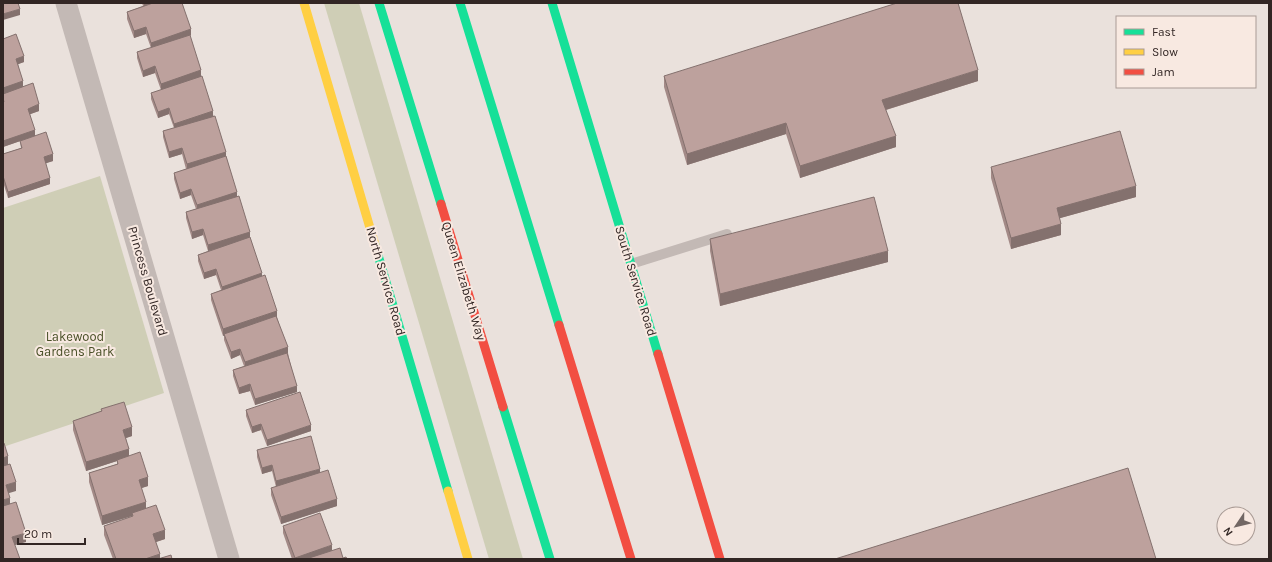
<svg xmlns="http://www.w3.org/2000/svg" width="1272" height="562" viewBox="0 0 1272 562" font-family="Karla,sans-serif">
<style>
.green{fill:#cfceb6}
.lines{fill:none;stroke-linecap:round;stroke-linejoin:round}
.lane{stroke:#c3b9b5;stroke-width:10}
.street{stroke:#c3b9b5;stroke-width:21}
.fast{stroke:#16e098;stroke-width:9}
.slow{stroke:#ffcf43;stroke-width:9}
.jam{stroke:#f24e42;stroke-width:9}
.wall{fill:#a38a87}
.shaded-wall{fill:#84716e}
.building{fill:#bda19d;stroke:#84716e}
.labels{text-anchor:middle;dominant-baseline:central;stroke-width:4;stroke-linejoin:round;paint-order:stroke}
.street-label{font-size:13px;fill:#322624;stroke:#f8e9e1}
.park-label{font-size:13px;fill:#4a5128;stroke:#f8e9e1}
</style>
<rect width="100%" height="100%" fill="#eae1dc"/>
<g class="green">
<polygon points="324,3 359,3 523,559 489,559"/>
<polygon points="100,176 164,393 3,447 3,208"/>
</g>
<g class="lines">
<polyline class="lane" points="631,264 727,234"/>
<polyline class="street" points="66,3 229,559"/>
<g class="fast">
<polyline points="379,3 441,204"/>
<polyline points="460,3 559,325"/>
<polyline points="552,3 658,354"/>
<polyline points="375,245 448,491"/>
<polyline points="503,407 550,559"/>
</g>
<g class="slow">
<polyline points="304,3 375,245"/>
<polyline points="448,491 468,559"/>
</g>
<g class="jam">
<polyline points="441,204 503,407"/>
<polyline points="559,325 631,559"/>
<polyline points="658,354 720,559"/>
</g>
</g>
<g class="wall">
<polygon points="142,3 182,3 191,35 190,36 201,76 226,156 237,196 250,237 262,276 277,317 288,353 297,392 255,405 250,391 239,394 233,376 233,370 244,366 240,355 231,359 224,340 224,335 223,336 211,300 211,294 221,290 216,275 204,279 198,261 198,255 208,251 203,235 192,239 186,218 186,212 196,209 191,195 180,199 174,179 174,173 186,169 182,154 169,158 163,137 163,131 174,128 169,114 158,118 151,99 151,93 161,90 155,73 143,77 137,58 137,52 151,48 146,34 134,38 127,19 127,12 143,6"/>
<polygon points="3,39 24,62 18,64 23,87 39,111 30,114 35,136 53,161 45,163 50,184 8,198 3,182 3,154 21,148 20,141 3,147"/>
<polygon points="664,76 978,81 886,110 896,147 800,178 786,134 687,165 664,87"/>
<polygon points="991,167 1136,197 1060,218 1061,235 1011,249 991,178"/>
<polygon points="710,239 888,262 720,306 710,251"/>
<polygon points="101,409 132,436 126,438 129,456 148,486 141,488 146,508 165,539 156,542 160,559 172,559 113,559 104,535 104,526 132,517 132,516 102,525 89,482 89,473 117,464 117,461 86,471 73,430 73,421 101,411"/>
<polygon points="246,410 311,431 267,446 261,430 252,433 246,416"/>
<polygon points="257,450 320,473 337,506 281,524 271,495 271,488 276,487 272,471 262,474 257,457"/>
<polygon points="283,526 332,550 343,558 347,559 292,559 283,533"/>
</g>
<g class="shaded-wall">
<polygon points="144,3 160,3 144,9"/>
<polygon points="20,9 20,15 3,20 3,14"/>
<polygon points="146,27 146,34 134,38 134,31"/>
<polygon points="191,29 191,35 151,49 151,43"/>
<polygon points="24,56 24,62 16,65 16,59"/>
<polygon points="155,66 155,73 143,77 143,71"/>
<polygon points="201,70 201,77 161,90 161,84"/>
<polygon points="978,70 978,81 882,111 882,100"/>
<polygon points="23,81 23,88 3,95 3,88"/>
<polygon points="39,104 39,111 28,115 28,109"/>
<polygon points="169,108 169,114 158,118 158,112"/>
<polygon points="213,111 213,118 174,130 174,124"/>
<polygon points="786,123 786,134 687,165 687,154"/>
<polygon points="35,130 35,136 3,147 3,141"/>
<polygon points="896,136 896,147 800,178 800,166"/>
<polygon points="182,148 182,154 169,158 169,152"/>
<polygon points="226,152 226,159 187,170 187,164"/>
<polygon points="53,154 53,161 44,164 44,157"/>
<polygon points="50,178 50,184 8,198 8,192"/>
<polygon points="1136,186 1136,197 1057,219 1057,208"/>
<polygon points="191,189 191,195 180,199 180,193"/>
<polygon points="237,192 237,198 197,211 197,205"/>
<polygon points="1061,224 1061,235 1011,249 1011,238"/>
<polygon points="203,229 203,235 192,239 192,232"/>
<polygon points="250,232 250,239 208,251 208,245"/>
<polygon points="888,251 888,262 720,306 720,294"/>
<polygon points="216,269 216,275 204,279 204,273"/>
<polygon points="262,273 262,279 222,293 222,287"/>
<polygon points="277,311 277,317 223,336 223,329"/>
<polygon points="288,347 288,353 245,369 245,362"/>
<polygon points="240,349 240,355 231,359 231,352"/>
<polygon points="250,384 250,391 239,394 239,388"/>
<polygon points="297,386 297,392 255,405 255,399"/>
<polygon points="261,424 261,430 252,433 252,427"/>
<polygon points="311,425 311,431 267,446 267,440"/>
<polygon points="132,427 132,436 123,439 123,430"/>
<polygon points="129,449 129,457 117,460 117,461 86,471 86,462"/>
<polygon points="8,456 8,465 3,467 3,458"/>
<polygon points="272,465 272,471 262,474 262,468"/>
<polygon points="320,469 320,475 276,487 276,481"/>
<polygon points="148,477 148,486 139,489 139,480"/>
<polygon points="16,482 16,491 6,494 6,485"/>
<polygon points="10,498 10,507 3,509 3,500"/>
<polygon points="337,499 337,506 281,524 281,517"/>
<polygon points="146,502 146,511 132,513 132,516 102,525 102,516"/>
<polygon points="165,530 165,539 153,543 153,534"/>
<polygon points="26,533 26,542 12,546 12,537"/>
<polygon points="332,545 332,551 310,559 295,559 295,558"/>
<polygon points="160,554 160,559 145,559"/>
</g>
<g class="building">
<polygon points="3,3 18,3 20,9 3,14"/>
<polygon points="153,3 182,3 191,29 151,43 146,27 134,31 127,12"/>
<polygon points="897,3 958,3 978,70 882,100 896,136 800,166 786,123 687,154 664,76"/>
<polygon points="16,34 24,56 16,59 23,81 3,88 3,39"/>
<polygon points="190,35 201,70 161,84 155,66 143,71 137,52"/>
<polygon points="202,76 213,111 174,124 169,108 158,112 151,93"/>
<polygon points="33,83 39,104 28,109 35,130 3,141 3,102 4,102 3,98 3,94"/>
<polygon points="215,116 226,152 187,164 182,148 169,152 163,131"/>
<polygon points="1120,131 1136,186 1057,208 1061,224 1011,238 991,167"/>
<polygon points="46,132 53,154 44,157 50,178 8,192 3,176 3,154 22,148 20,141"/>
<polygon points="226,156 237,192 197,205 191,189 180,193 174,173"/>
<polygon points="239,196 250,232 208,245 203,229 192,232 186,212"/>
<polygon points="874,197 888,251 720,294 710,239"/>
<polygon points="250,237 262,273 222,287 216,269 204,273 198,255"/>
<polygon points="265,275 277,311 223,329 211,294"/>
<polygon points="276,316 288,347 245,362 240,349 231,352 224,334"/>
<polygon points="287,353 297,386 255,399 250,384 239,388 233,370"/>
<polygon points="300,392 311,425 267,440 261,424 252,427 246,410"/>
<polygon points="124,402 132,427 123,430 129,449 86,462 73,421 102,411 101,409"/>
<polygon points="311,436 320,469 276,481 272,465 262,468 257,450"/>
<polygon points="4,443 8,456 3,458 3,444"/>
<polygon points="140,452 148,477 139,480 146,502 102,516 89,473 118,464 117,460"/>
<polygon points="10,464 16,482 6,485 10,498 3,500 3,466"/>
<polygon points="1128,468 1156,559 835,559"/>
<polygon points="328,470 337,499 281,517 271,488"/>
<polygon points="16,502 26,533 12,537 20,559 3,559 3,506"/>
<polygon points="156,505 165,530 153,534 160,554 145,559 116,559 104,526 133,516 132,513"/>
<polygon points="320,513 332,545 295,558 283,526"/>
<polygon points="340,548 343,558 346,557 347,559 306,559"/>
<polygon points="171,555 172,559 158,559"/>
</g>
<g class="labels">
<g class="street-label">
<text transform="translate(148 281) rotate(74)">Princess Boulevard</text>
<text transform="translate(386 281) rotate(74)">North Service Road</text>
<text transform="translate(464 281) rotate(73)">Queen Elizabeth Way</text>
<text transform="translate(636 281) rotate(73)">South Service Road</text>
</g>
<g class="park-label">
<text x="75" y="336">Lakewood<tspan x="75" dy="15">Gardens Park</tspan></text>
</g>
</g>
<rect width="1272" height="562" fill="none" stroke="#322624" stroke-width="8"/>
<rect x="1116" y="16" width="140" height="72" fill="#f8e9e1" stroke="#a99b95"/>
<rect x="1124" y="29" width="20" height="6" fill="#16e098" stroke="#a99b95"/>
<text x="1152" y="36" font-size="12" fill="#322624">Fast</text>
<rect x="1124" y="49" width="20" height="6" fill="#ffcf43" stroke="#a99b95"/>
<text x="1152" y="56" font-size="12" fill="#322624">Slow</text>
<rect x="1124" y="69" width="20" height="6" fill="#f24e42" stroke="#a99b95"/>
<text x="1152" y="76" font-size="12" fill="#322624">Jam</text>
<g transform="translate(1236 526) rotate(235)"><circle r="19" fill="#f8e9e1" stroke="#a99b95"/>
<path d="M0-3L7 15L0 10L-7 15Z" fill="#726764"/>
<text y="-6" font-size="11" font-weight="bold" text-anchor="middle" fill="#322624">N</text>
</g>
<path d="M18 538v6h67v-6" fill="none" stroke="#322624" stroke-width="2"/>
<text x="24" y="538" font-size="12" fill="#322624" stroke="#f8e9e1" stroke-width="3" paint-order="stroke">20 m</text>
</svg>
